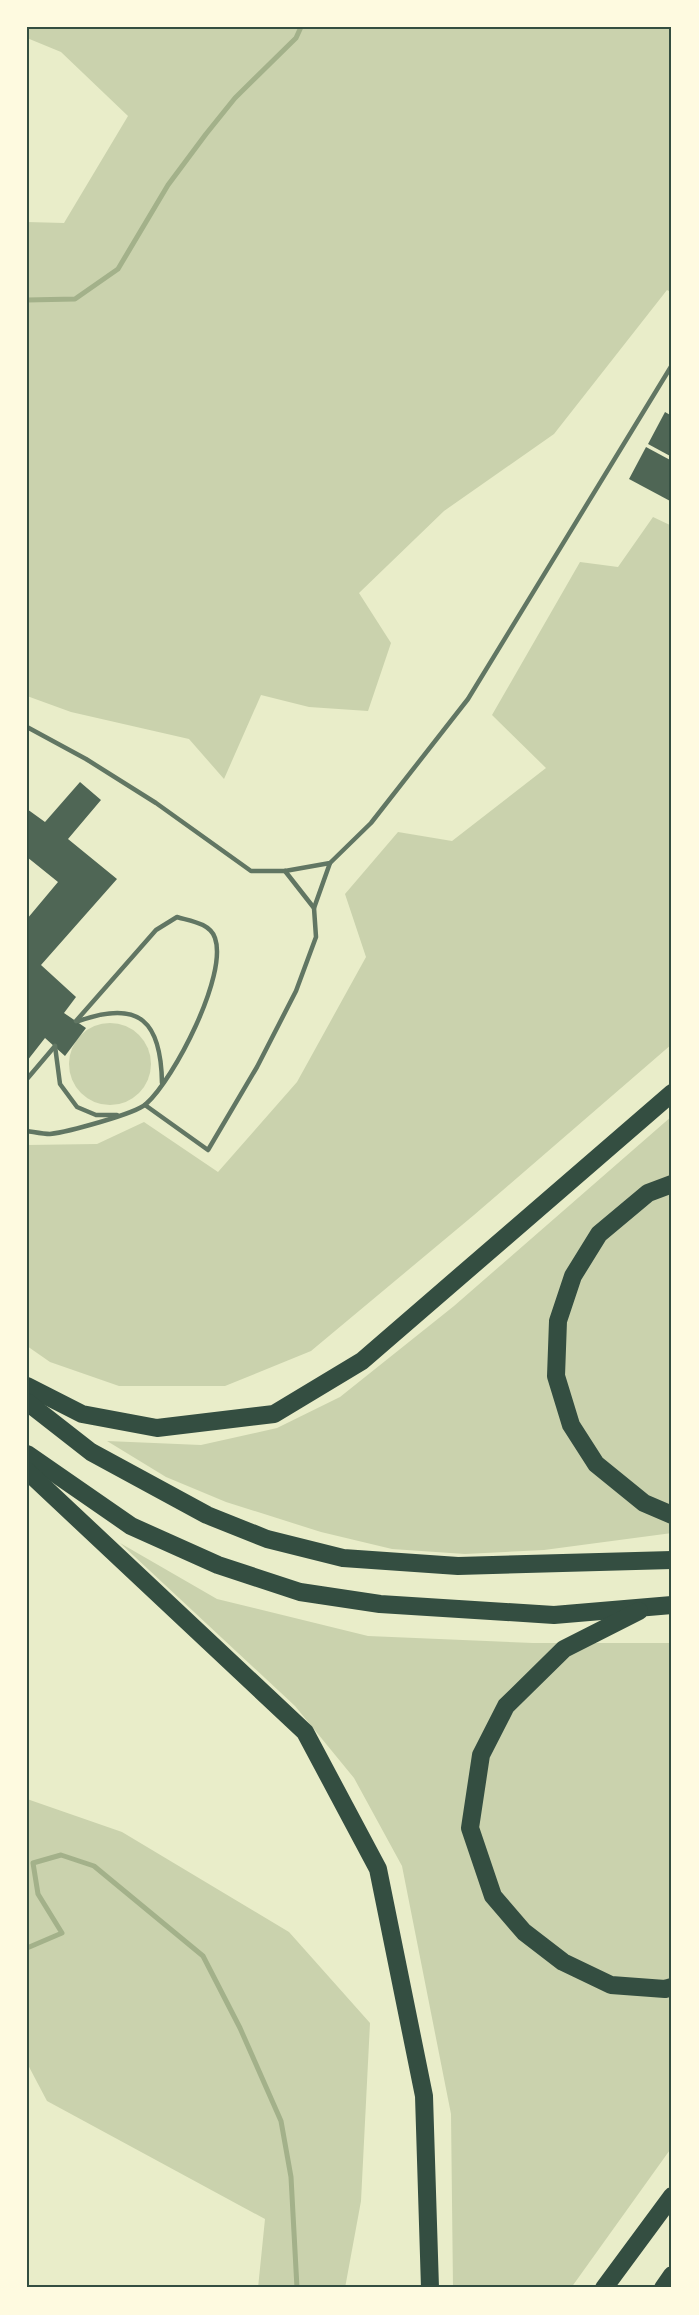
<svg xmlns="http://www.w3.org/2000/svg" width="699" height="2315" viewBox="0 0 699 2315" font-family="Barlow,sans-serif">
<style>
.green{fill:#cad2ad}
.lines{fill:none;stroke-linecap:round;stroke-linejoin:round}
.stream{stroke:#a3b18a;stroke-width:5}
.building{fill:#4f6655}
.service{stroke:#617663;stroke-width:4.5}
.motorway{stroke:#344e41;stroke-width:18}
.neatline{fill:none;stroke:#344e41;stroke-width:2}
</style>
<rect width="100%" height="100%" fill="#e9edc9"/>
<g class="green">
<polygon points="27,27 672,27 672,293 667,290 554,434 444,511 359,593 391,643 368,711 309,707 261,695 224,779 189,739 71,712 27,696 27,222 64,223 128,116 61,52 27,38"/>
<polygon points="653,517 672,526 672,1044 474,1215 311,1351 225,1386 119,1386 50,1362 27,1346 27,1145 97,1144 144,1122 218,1172 297,1082 366,957 345,894 398,832 452,841 546,768 492,715 580,562 618,567"/>
<circle cx="110" cy="1064" r="41"/>
<polygon points="672,1116 672,1533 544,1550 465,1554 392,1549 321,1532 226,1502 166,1477 107,1441 201,1445 277,1428 340,1397 454,1306"/>
<polygon points="120,1543 217,1599 368,1636 533,1643 672,1643 672,2147 571,2288 453,2288 451,2114 402,1866 354,1778 295,1706"/>
<polygon points="27,1799 122,1832 289,1932 370,2023 361,2201 345,2288 258,2288 265,2219 47,2101 27,2063"/>
</g>
<g class="lines">
<g class="stream">
<polyline points="27,300 75,299 118,269 168,185 206,134 235,98 296,38 301,27"/>
<polyline points="27,1948 62,1933 38,1894 33,1863 61,1855 94,1866 203,1956 240,2028 281,2121 291,2177 297,2288"/>
</g>
</g>
<g class="building">
<polygon points="665,412 672,416 672,457 648,444"/>
<polygon points="646,447 672,461 672,502 629,479"/>
<polygon points="80,782 101,800 68,839 117,879 41,965 76,997 64,1013 86,1028 65,1056 45,1038 27,1061 27,919 58,882 27,857 27,809 45,822"/>
</g>
<g class="lines">
<g class="service">
<polyline points="27,727 86,759 156,803 251,871 285,871 330,863 371,823 468,699 672,365"/>
<polyline points="314,908 330,863"/>
<path d="M79,1021C140,999 161,1022 162,1083"/>
<polyline points="55,1046 60,1084 77,1107 96,1115 117,1115"/>
<polyline points="27,1079 55,1046"/>
<polyline points="145,1105 208,1150 257,1067 296,991 316,937 314,908 285,871"/>
<path d="M27,1131C34,1132 43,1134 50,1134C67,1132 135,1114 146,1104C174,1079 228,975 215,938C210,923 190,921 177,917L156,930L76,1021"/>
</g>
<g class="motorway">
<polyline points="672,1184 648,1193 599,1234 573,1276 558,1321 556,1376 571,1425 596,1464 644,1503 672,1515"/>
<polyline points="27,1386 82,1414 157,1428 274,1414 362,1361 672,1093"/>
<polyline points="27,1402 91,1452 207,1515 267,1539 343,1558 458,1566 672,1560"/>
<polyline points="27,1454 131,1526 218,1565 300,1592 380,1604 554,1615 672,1605"/>
<polyline points="27,1471 305,1732 378,1869 424,2096 430,2288"/>
<polyline points="639,1611 564,1649 506,1706 481,1755 470,1828 493,1896 524,1932 563,1962 611,1985 665,1989 672,1987"/>
<polyline points="604,2288 672,2196"/>
<polyline points="663,2288 672,2275"/>
</g>
</g>
<rect width="699" height="2315" fill="none" stroke="#fefae0" stroke-width="57"/>
<rect x="28" y="28" width="642" height="2258" class="neatline"/>
</svg>
